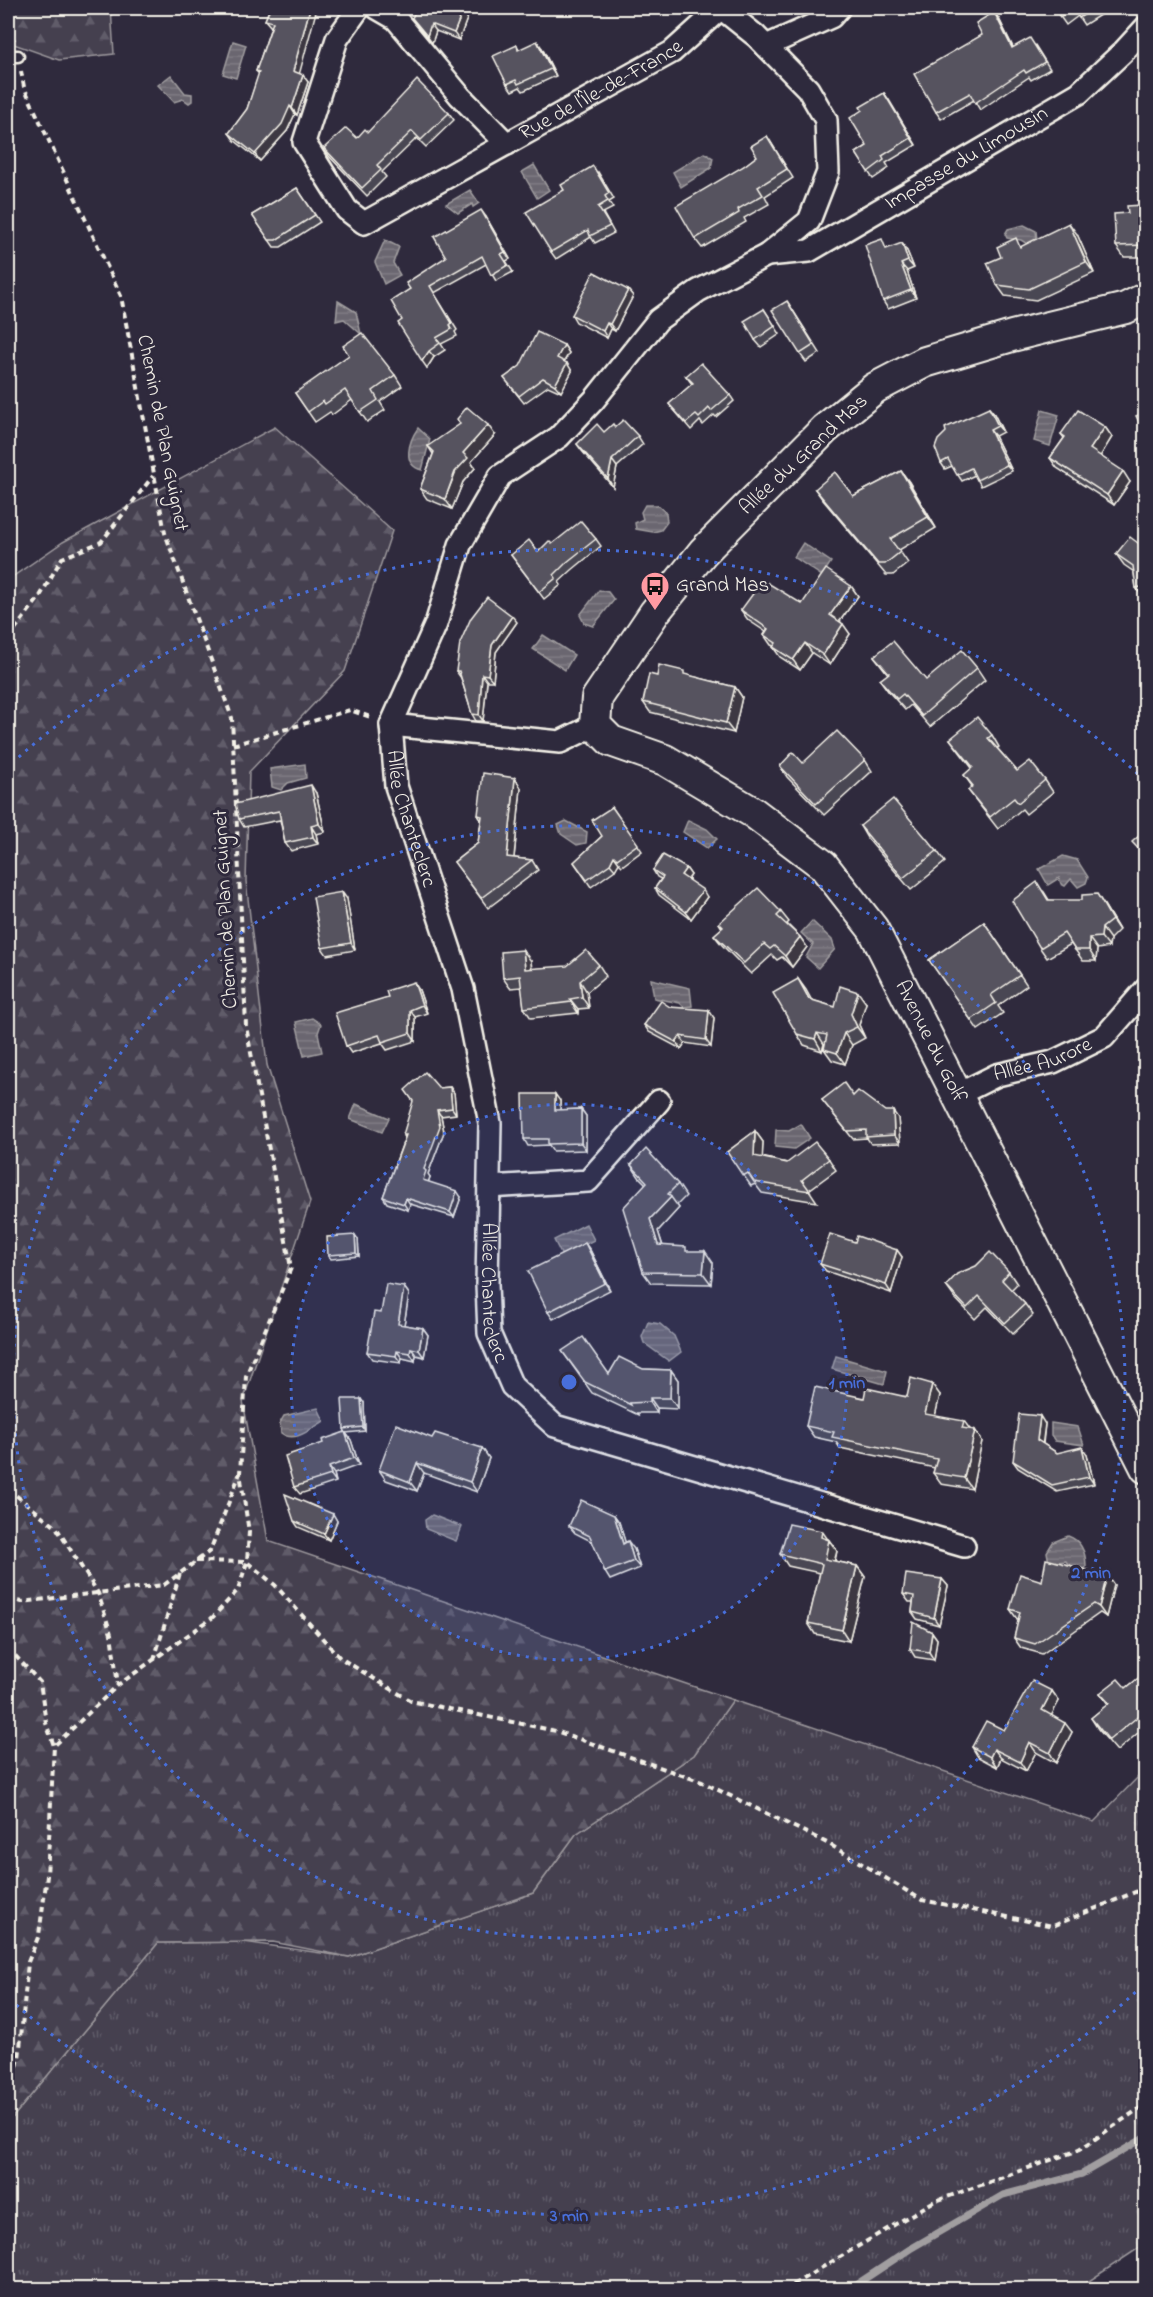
<svg xmlns="http://www.w3.org/2000/svg" width="1153" height="2297" viewBox="0 0 1153 2297" font-family="'Indie Flower',sans-serif">
<style>
.grass{fill:url(#grass-tufts);stroke:#9c989c;stroke-width:1.5}
.forest{fill:url(#forest-firs);stroke:#9c989c;stroke-width:1.5}
.water{fill:url(#water-rules);stroke:#a19ea0;stroke-width:1.5}
.lines{fill:none;stroke-linecap:round;stroke-linejoin:round}
.stream{stroke:#a19ea0;stroke-width:7}
.lane-casing{stroke:#f4f1e8;stroke-width:15}
.street-casing{stroke:#f4f1e8;stroke-width:26}
.secondary-casing{stroke:#f4f1e8;stroke-width:34}
.path{stroke:#f4f1e8;stroke-width:4;stroke-dasharray:6 4.5;stroke-linecap:butt}
.lane{stroke:#2f2a3d;stroke-width:10}
.street{stroke:#2f2a3d;stroke-width:21}
.secondary{stroke:#2f2a3d;stroke-width:30}
.wall{fill:#4a4752;stroke:#f4f1e8;stroke-width:1.5}
.shaded-wall{fill:#3c3942;stroke:#f4f1e8;stroke-width:1.5}
.building{fill:#56525f;stroke:#f4f1e8;stroke-width:1.5}
.ring{fill:none;stroke:#486fdb;stroke-width:3;stroke-dasharray:3 6}
.labels{text-anchor:middle;dominant-baseline:central;stroke-width:6;stroke-linejoin:round;paint-order:stroke}
.street-label{font-size:21px;fill:#f4f1e8;stroke:#2f2a3d}
.poi-label{font-size:21px;fill:#f4f1e8;stroke:#2f2a3d;text-anchor:start}
.centre{fill:#486fdb;stroke:#2f2a3d;stroke-width:3}
.ring-label{font-size:18px;text-anchor:middle;font-weight:bold;fill:#486fdb;stroke:#2f2a3d;stroke-width:6;stroke-linejoin:round;paint-order:stroke}
</style>
<defs>
<pattern id="grass-tufts" width="24" height="20" patternUnits="userSpaceOnUse" patternTransform="scale(1.5)"><rect width="24" height="20" fill="#454050"/><path d="M3 7l-1-3M5 7V3M7 7l1-3M15 17l-1-3M17 17v-4M19 17l1-3" fill="none" stroke="#605c69"/></pattern>
<pattern id="forest-firs" width="22" height="20" patternUnits="userSpaceOnUse" patternTransform="scale(1.5)"><rect width="22" height="20" fill="#454050"/><path d="M5 1l3.5 6h-7zM16 11l3.5 6h-7z" fill="#605c69"/></pattern>
<pattern id="water-rules" width="6" height="5" patternUnits="userSpaceOnUse" patternTransform="scale(1.5)"><rect width="6" height="5" fill="#6a6670"/><path d="M0 2.5h6" fill="none" stroke="#807c84"/></pattern>
</defs>
<rect width="100%" height="100%" fill="#2f2a3d"/>
<filter id="ink" filterUnits="userSpaceOnUse"><feTurbulence type="fractalNoise" baseFrequency=".0167" numOctaves="2"/><feDisplacementMap in="SourceGraphic" scale="12" xChannelSelector="R" yChannelSelector="G"/><feConvolveMatrix kernelMatrix="1 2 1 2 8 2 1 2 1" color-interpolation-filters="sRGB"/></filter>
<g filter="url(#ink)">
<polygon class="grass" points="733,1700 1094,1822 1145,1770 1145,2244 1077,2289 8,2290 8,2123 158,1943 244,1942 349,1957 533,1893 576,1834 694,1755"/>
<g class="forest">
<polygon points="8,8 111,8 114,54 59,60 8,42"/>
<polygon points="275,427 392,531 345,671 249,772 246,881 267,1065 310,1202 243,1401 268,1541 733,1700 694,1755 576,1834 533,1893 349,1957 273,1942 158,1943 8,2123 8,580 63,542"/>
</g>
<g class="water">
<polygon points="233,41 246,45 236,78 223,74"/>
<polygon points="171,75 185,93 192,94 192,101 189,103 183,99 174,102 158,85"/>
<polygon points="704,153 713,158 711,168 681,187 673,172"/>
<polygon points="534,165 549,190 537,198 522,172"/>
<polygon points="470,190 479,203 473,207 472,204 458,213 446,204"/>
<polygon points="1024,225 1036,231 1037,240 1029,245 1021,240 1007,238 1005,234 1008,229"/>
<polygon points="385,240 399,247 393,263 400,275 384,284 375,262"/>
<polygon points="338,301 356,312 361,334 344,319 336,321"/>
<polygon points="1042,410 1059,415 1050,446 1034,441"/>
<path d="M418,428L430,439L422,470C401,465 409,441 418,428Z"/>
<polygon points="645,505 657,505 666,513 667,522 661,530 653,532 636,529 635,523 643,519 641,512"/>
<polygon points="803,543 831,562 822,576 794,557"/>
<polygon points="599,590 608,592 614,600 593,626 584,623 580,615"/>
<polygon points="543,635 574,655 565,670 533,649"/>
<polygon points="305,764 306,778 288,783 281,790 272,787 270,769"/>
<polygon points="688,820 707,829 717,839 707,848 683,832"/>
<polygon points="566,821 587,832 586,843 577,845 561,834 558,825"/>
<polygon points="1063,856 1077,860 1088,877 1086,883 1078,887 1071,879 1065,886 1061,884 1059,878 1048,885 1039,869"/>
<polygon points="812,921 832,940 835,949 818,968 806,957 813,944 801,933"/>
<polygon points="651,979 690,988 692,1006 684,1007 680,1003 654,998"/>
<polygon points="312,1018 321,1024 318,1033 322,1052 304,1056 296,1022"/>
<polygon points="356,1104 389,1118 382,1132 350,1119"/>
<polygon points="801,1124 810,1138 794,1149 775,1147 776,1130 789,1131"/>
<polygon points="586,1224 594,1240 562,1256 554,1240"/>
<polygon points="648,1322 660,1324 674,1336 681,1352 669,1361 644,1343 642,1337"/>
<polygon points="836,1356 887,1371 884,1384 832,1369"/>
<path d="M318,1408L324,1421C310,1429 295,1444 281,1433L280,1423L284,1416Z"/>
<polygon points="1051,1423 1078,1427 1084,1445 1055,1441 1051,1435"/>
<polygon points="432,1515 462,1527 456,1541 426,1529 425,1520"/>
<path d="M1068,1536C1082,1541 1086,1553 1086,1567L1082,1570L1071,1568L1066,1561L1049,1563L1047,1552L1053,1542Z"/>
</g>
<g class="lines">
<polyline class="stream" points="848,2290 910,2249 1003,2195 1082,2174 1146,2137"/>
<g class="lane-casing">
<polyline id="lane" points="8,56 18,56"/>
</g>
<g class="street-casing">
<g id="street">
<path id="s1" d="M359,8L337,39L304,142L347,210L364,223L672,52L721,8"/>
<polyline points="377,8 396,19 460,96 507,144"/>
<path id="s2" d="M721,8L756,36L808,89L826,120L828,172L809,221L767,255L698,291L658,320L594,400L559,437L500,476L460,545L436,624L391,725L396,786L463,989L490,1123L487,1284L489,1333L512,1386L555,1426L964,1546"/>
<polyline points="766,46 831,17 839,8"/>
<path id="s3" d="M767,255L809,251L1079,93L1123,52L1146,27"/>
<polyline points="391,725 560,742 595,725"/>
<path id="s4" d="M957,1095L997,1075L1053,1062L1104,1037L1146,989"/>
<polyline points="489,1187 588,1181 659,1101"/>
</g>
</g>
<g class="secondary-casing">
<g id="secondary">
<path id="s5" d="M1146,298L1126,308L1012,336L925,362L875,388L825,429L703,552L655,612L597,698L595,725L611,741L665,760L754,813L823,865L873,929L1146,1468"/>
</g>
</g>
<g class="path">
<polyline points="8,8 14,40"/>
<polyline points="21,71 24,87 121,296 165,533 232,718 246,1026 291,1268 246,1376 240,1473 249,1532 247,1562 238,1590 212,1618 118,1685 54,1746"/>
<polyline points="8,638 39,598 62,558 101,542 153,476"/>
<polyline points="233,745 350,710 373,718"/>
<polyline points="8,1489 56,1527 98,1593 111,1634 118,1685"/>
<polyline points="196,1561 247,1562 275,1585 340,1658 411,1701 556,1731 702,1782 829,1844 922,1900 1053,1926 1140,1890 1146,1893"/>
<polyline points="8,1598 22,1602 164,1585 210,1551 240,1473"/>
<polyline points="8,1648 40,1682 46,1723 54,1746 47,1876 39,1935 28,1962 19,2059 8,2097"/>
<polyline points="154,1660 180,1573"/>
<polyline points="8,2266 16,2290"/>
<polyline points="784,2290 933,2202 1079,2150 1146,2104"/>
</g>
<use href="#lane" class="lane"/>
<use href="#street" class="street"/>
<use href="#secondary" class="secondary"/>
</g>
<g class="wall">
<polygon points="270,8 299,74 308,82 297,115 295,114 287,131 260,161 234,140 229,133 247,109 259,74 256,71 271,27 265,20"/>
<polygon points="471,8 459,40 436,31 432,43 412,18"/>
<polygon points="1054,8 1107,8 1108,10 1084,25 1078,16 1066,25"/>
<polygon points="994,12 999,19 1013,48 1035,45 1050,69 1031,80 1029,77 980,110 974,100 941,119 936,112 982,35"/>
<polygon points="517,45 519,49 542,48 556,76 523,91 520,87 512,91 507,84"/>
<polygon points="884,93 916,145 886,163 889,168 873,179 856,153 867,146 862,110"/>
<polygon points="449,113 454,120 426,147 417,138 382,172 386,177 367,196 329,156 324,148 357,138 368,132"/>
<polygon points="767,136 793,178 765,196 769,204 744,218 746,222 702,248 695,239 744,166 757,156"/>
<polygon points="598,172 614,199 609,202 613,208 603,213 614,233 595,243 591,237 556,259 551,252"/>
<polygon points="297,188 320,222 281,247 274,247 252,215"/>
<polygon points="1146,204 1146,257 1124,257 1116,246 1128,213"/>
<polygon points="486,217 510,259 506,261 513,272 496,281 486,264 434,293 457,330 455,332 457,336 441,344 445,350 434,357 427,368 402,320 410,289 446,257"/>
<polygon points="1077,234 1094,273 1036,300 1005,296 997,285 1001,257 1021,247"/>
<polygon points="888,248 907,251 914,268 907,271 916,298 888,309 883,301"/>
<polygon points="628,290 633,296 615,331 611,329 607,338 576,322 572,315"/>
<polygon points="787,301 820,353 806,362 800,354"/>
<polygon points="764,309 780,334 761,347 755,340"/>
<polygon points="564,345 569,353 564,362 572,371 561,392 548,386 524,403 504,378"/>
<polygon points="395,375 402,386 380,402 385,410 367,422 352,400 332,415 330,412 315,422 295,393"/>
<polygon points="686,376 730,395 734,401 716,417 714,415 703,425 700,421 691,430 669,404 692,384"/>
<polygon points="989,408 994,414 1003,432 995,436 1012,471 981,486 975,475 962,481 952,466 945,469 941,463"/>
<polygon points="615,427 638,436 643,444 617,467 613,487 582,451 577,444 604,432"/>
<polygon points="1105,427 1112,437 1100,456 1130,482 1114,505 1057,468 1050,458 1064,438 1061,434"/>
<polygon points="495,435 471,462 475,468 463,482 452,509 427,499 420,489 433,454 428,446"/>
<polygon points="901,471 909,482 936,528 899,550 908,563 893,575 886,575 823,500 815,489 853,496"/>
<polygon points="596,539 601,546 572,570 559,582 561,585 544,599 511,555 538,552 552,544"/>
<polygon points="1146,549 1146,599 1144,599 1136,588 1134,572 1124,565 1116,554"/>
<polygon points="851,586 858,596 840,621 850,634 830,665 812,653 800,670 780,657 773,647 774,646 771,645 764,635 766,632 748,620 741,610 802,604"/>
<polygon points="517,622 496,652 493,681 487,681 483,721 476,721 472,714 461,678 456,671"/>
<polygon points="874,656 926,680 977,668 985,680 930,727 911,705 905,710 888,691 880,680 888,674"/>
<polygon points="687,675 735,687 742,697 734,733 650,712 643,702 657,676"/>
<polygon points="992,735 999,747 997,748 1017,771 1045,780 1053,792 1026,814 1022,809 998,829 968,790 972,786 964,775 972,768 950,739"/>
<polygon points="865,760 872,771 824,815 787,777 780,766 803,763"/>
<polygon points="515,778 521,788 514,858 532,860 538,870 488,908 454,862 478,843 481,820 478,815"/>
<polygon points="316,793 325,832 316,834 318,844 291,851 285,843 280,820 244,827 239,819"/>
<polygon points="612,807 642,851 622,866 619,863 615,870 591,887 574,862 602,836"/>
<polygon points="860,826 937,851 945,862 911,890 867,838"/>
<polygon points="686,868 691,875 688,880 707,897 691,919 659,895 655,888 661,879 657,877 653,870"/>
<polygon points="1044,892 1049,900 1104,905 1119,930 1110,939 1109,947 1097,949 1096,961 1083,961 1071,944 1047,958 1040,948"/>
<polygon points="347,899 355,950 327,955 322,948"/>
<polygon points="781,912 789,922 787,924 800,937 807,947 792,967 782,957 777,960 772,955 751,974 722,945 714,935 722,928 719,923"/>
<polygon points="984,922 1027,985 998,1006 1003,1013 978,1030 929,960"/>
<polygon points="531,961 532,969 599,965 606,976 587,992 589,1008 578,1009 578,1013 531,1018 524,1008 522,987 510,988 503,978"/>
<polygon points="798,979 811,1000 835,1007 866,1003 859,1025 865,1038 852,1045 845,1064 832,1060 824,1049 825,1044 824,1044 822,1051 804,1045 797,1034"/>
<polygon points="419,990 427,1013 415,1017 415,1041 387,1050 382,1043 351,1053 346,1046"/>
<polygon points="670,1007 714,1018 711,1047 685,1043 681,1049 649,1032 644,1025"/>
<polygon points="450,1087 454,1093 456,1114 441,1116 444,1132 428,1174 430,1177 428,1182 461,1197 454,1217 410,1204 408,1210 387,1203 383,1197 405,1137 403,1135 439,1088"/>
<polygon points="853,1096 898,1118 900,1143 871,1144 867,1138 853,1139 822,1100"/>
<polygon points="560,1101 560,1110 581,1109 586,1116 586,1150 553,1151 549,1145 528,1146 524,1139"/>
<polygon points="755,1131 763,1142 762,1157 787,1163 829,1159 836,1170 809,1190 817,1202 762,1193 755,1184 751,1186 727,1152"/>
<polygon points="631,1165 678,1184 686,1196 677,1205 679,1208 658,1231 663,1246 713,1263 711,1284 651,1283 643,1272 645,1183 639,1177"/>
<polygon points="358,1239 359,1256 331,1259 328,1255"/>
<polygon points="855,1242 897,1250 902,1257 891,1293 826,1271 820,1264"/>
<polygon points="590,1250 610,1290 553,1319 548,1312"/>
<polygon points="1009,1272 1017,1284 1011,1290 1025,1304 1033,1315 1013,1334 987,1307 975,1319 954,1297 946,1286"/>
<polygon points="404,1287 409,1294 404,1325 423,1328 428,1335 424,1357 416,1355 415,1361 402,1358 401,1363 372,1359 367,1352 381,1313"/>
<polygon points="562,1351 609,1374 643,1369 671,1370 678,1380 678,1409 657,1408 657,1413 637,1413 638,1415 592,1393"/>
<polygon points="940,1395 935,1416 971,1430 975,1430 982,1441 972,1489 941,1484 933,1473 935,1468 840,1448 836,1442 814,1437 806,1426 864,1398"/>
<polygon points="364,1403 365,1431 346,1433 344,1429"/>
<polygon points="1045,1424 1043,1444 1057,1453 1087,1454 1094,1484 1057,1492 1018,1468 1013,1461"/>
<polygon points="345,1432 351,1440 359,1465 334,1474 336,1482 300,1494 294,1487 323,1443"/>
<polygon points="432,1438 482,1448 489,1458 477,1492 424,1473 417,1491 386,1480 379,1470"/>
<polygon points="333,1514 337,1521 329,1540 298,1527 294,1521"/>
<polygon points="614,1515 619,1522 625,1542 634,1549 640,1568 610,1580 605,1572 593,1542 575,1533 569,1526"/>
<polygon points="827,1539 829,1540 837,1551 835,1561 857,1566 865,1577 849,1641 815,1634 808,1623 820,1573 788,1566 780,1554"/>
<polygon points="942,1579 948,1586 939,1625 917,1619 912,1612 913,1602 909,1602 903,1594"/>
<polygon points="1042,1581 1114,1585 1106,1617 1100,1613 1042,1654 1021,1648 1014,1638 1019,1619 1017,1619 1010,1609"/>
<polygon points="932,1632 937,1639 934,1660 915,1657 910,1649"/>
<polygon points="1146,1672 1146,1726 1117,1751 1098,1729 1091,1718 1108,1704 1100,1693 1126,1688"/>
<polygon points="1052,1691 1059,1701 1051,1715 1072,1732 1056,1763 1036,1752 1026,1771 1001,1758 997,1767 978,1757 972,1747 1004,1730"/>
</g>
<g class="shaded-wall">
<polygon points="310,8 317,8 298,79 293,71"/>
<polygon points="464,8 471,8 459,40 454,33"/>
<polygon points="994,12 999,19 1017,55 1012,48"/>
<polygon points="431,24 436,31 432,43 427,36"/>
<polygon points="537,41 542,48 556,76 551,69"/>
<polygon points="303,75 308,82 297,115 292,108"/>
<polygon points="884,93 889,100 916,145 911,138"/>
<polygon points="290,106 295,114 287,131 260,161 255,154"/>
<polygon points="481,210 486,217 510,259 505,252"/>
<polygon points="1069,223 1077,234 1094,273 1086,262"/>
<polygon points="902,243 907,251 914,268 908,261"/>
<polygon points="901,264 907,271 916,298 911,290"/>
<polygon points="628,290 633,296 615,331 610,324"/>
<polygon points="607,323 611,329 607,338 603,331"/>
<polygon points="564,345 569,353 562,365 557,358"/>
<polygon points="429,351 434,357 427,368 422,361"/>
<polygon points="567,363 572,371 561,392 555,385"/>
<polygon points="989,408 994,414 1003,432 998,426"/>
<polygon points="488,425 495,435 471,462 475,468 463,482 452,509 445,499 463,453"/>
<polygon points="1105,427 1112,437 1098,460 1090,449"/>
<polygon points="990,430 995,436 1012,471 1007,465"/>
<polygon points="612,460 617,467 613,487 608,479"/>
<polygon points="901,471 909,482 936,528 928,517"/>
<polygon points="1123,471 1130,482 1114,505 1107,495"/>
<polygon points="851,586 858,596 837,625 830,615"/>
<polygon points="512,616 517,622 496,652 493,681 488,675 492,645"/>
<polygon points="843,624 850,634 830,665 823,655"/>
<polygon points="805,643 812,653 800,670 793,660"/>
<polygon points="482,674 487,681 483,721 479,715"/>
<polygon points="735,687 742,697 734,733 726,723"/>
<polygon points="515,778 521,788 513,867 507,857"/>
<polygon points="311,785 316,793 325,832 319,824"/>
<polygon points="311,826 316,834 318,844 313,837"/>
<polygon points="614,856 619,863 615,870 610,864"/>
<polygon points="686,868 691,875 686,882 681,875"/>
<polygon points="703,890 707,897 691,919 686,912"/>
<polygon points="342,892 347,899 355,950 351,943"/>
<polygon points="1097,894 1104,905 1119,930 1112,920"/>
<polygon points="1102,928 1110,939 1109,947 1101,937"/>
<polygon points="800,937 807,947 792,967 785,956"/>
<polygon points="1089,938 1097,949 1096,961 1089,950"/>
<polygon points="523,950 531,961 532,980 525,969"/>
<polygon points="798,979 806,990 817,1010 809,999"/>
<polygon points="580,981 587,992 589,1008 582,997"/>
<polygon points="414,982 419,990 427,1013 422,1005"/>
<polygon points="858,992 866,1003 859,1025 865,1038 857,1027 851,1014"/>
<polygon points="570,999 578,1009 578,1013 571,1002"/>
<polygon points="410,1010 415,1017 415,1041 410,1033"/>
<polygon points="709,1010 714,1018 711,1047 706,1040"/>
<polygon points="817,1033 824,1044 822,1051 815,1039"/>
<polygon points="844,1033 852,1045 845,1064 837,1053"/>
<polygon points="680,1036 685,1043 681,1049 676,1042"/>
<polygon points="450,1087 454,1093 456,1114 452,1108"/>
<polygon points="555,1094 560,1101 560,1117 555,1110"/>
<polygon points="581,1109 586,1116 586,1150 581,1143"/>
<polygon points="437,1110 441,1116 444,1132 428,1174 430,1177 427,1186 423,1180 424,1169"/>
<polygon points="893,1111 898,1118 900,1143 894,1135"/>
<polygon points="755,1131 763,1142 762,1166 754,1156"/>
<polygon points="457,1191 461,1197 454,1217 450,1212"/>
<polygon points="671,1197 679,1208 658,1231 666,1257 658,1245 650,1219"/>
<polygon points="406,1198 410,1204 408,1210 404,1204"/>
<polygon points="355,1235 358,1239 359,1256 356,1253"/>
<polygon points="585,1243 590,1250 610,1290 605,1283"/>
<polygon points="897,1250 902,1257 891,1293 886,1285"/>
<polygon points="705,1251 713,1263 711,1284 703,1273"/>
<polygon points="404,1287 409,1294 403,1331 398,1324"/>
<polygon points="423,1328 428,1335 424,1357 419,1350"/>
<polygon points="411,1348 416,1355 415,1361 410,1353"/>
<polygon points="397,1351 402,1358 401,1363 396,1356"/>
<polygon points="671,1370 678,1380 678,1409 670,1398"/>
<polygon points="932,1384 940,1395 933,1425 925,1414"/>
<polygon points="650,1398 657,1408 657,1413 650,1402"/>
<polygon points="361,1399 364,1403 365,1431 363,1427"/>
<polygon points="1040,1416 1045,1424 1042,1447 1037,1440"/>
<polygon points="964,1421 972,1432 962,1428"/>
<polygon points="975,1430 982,1441 972,1489 964,1478"/>
<polygon points="345,1432 351,1440 359,1465 354,1458"/>
<polygon points="1082,1447 1087,1454 1094,1484 1089,1477"/>
<polygon points="482,1448 489,1458 477,1492 470,1482"/>
<polygon points="417,1463 424,1473 417,1491 410,1482"/>
<polygon points="329,1467 334,1474 336,1482 331,1475"/>
<polygon points="333,1514 337,1521 329,1540 324,1534"/>
<polygon points="614,1515 619,1522 628,1551 623,1544"/>
<polygon points="822,1531 829,1541 829,1540 837,1551 832,1570 825,1559 821,1537"/>
<polygon points="628,1541 634,1549 640,1568 634,1561"/>
<polygon points="857,1566 865,1577 849,1641 842,1630"/>
<polygon points="1107,1575 1114,1585 1106,1617 1099,1607"/>
<polygon points="942,1579 948,1586 939,1625 934,1618"/>
<polygon points="932,1632 937,1639 934,1660 929,1652"/>
<polygon points="1052,1691 1059,1701 1049,1720 1042,1710"/>
<polygon points="1065,1723 1072,1732 1056,1763 1050,1753"/>
<polygon points="1029,1742 1036,1752 1026,1771 1020,1762"/>
<polygon points="994,1749 1001,1758 997,1767 990,1757"/>
</g>
<g class="building">
<polygon points="270,8 310,8 293,71 303,75 292,108 290,106 282,124 255,154 229,133 247,109 259,72 256,71 273,22 265,20"/>
<polygon points="417,8 464,8 454,33 431,24 427,36 412,18"/>
<polygon points="1054,8 1095,8 1079,18 1073,8 1060,17"/>
<polygon points="994,12 1012,48 1030,38 1045,62 1026,73 1024,70 975,103 970,93 936,112 914,74 982,35 976,23"/>
<polygon points="537,41 551,69 518,84 516,80 507,84 493,56 517,45 518,50"/>
<polygon points="417,80 449,113 421,140 412,131 377,165 381,170 362,188 324,148 346,128 357,138 365,129 368,132"/>
<polygon points="884,93 911,138 882,156 884,160 868,172 856,153 867,146 850,118 862,110 860,107"/>
<polygon points="767,136 787,169 758,187 763,195 738,209 739,213 695,239 676,206 744,166 757,156 751,146"/>
<polygon points="593,166 609,193 605,196 608,201 598,207 610,226 590,236 588,230 551,252 526,212 564,190 561,185"/>
<polygon points="297,188 315,215 276,240 269,240 252,215"/>
<polygon points="1146,204 1146,245 1116,246 1114,214 1128,213 1127,206 1143,205"/>
<polygon points="481,210 505,252 501,254 508,265 491,275 482,256 430,286 452,323 450,325 452,329 436,338 440,343 429,351 422,361 398,323 402,320 391,301 410,289 406,283 446,257 434,237"/>
<polygon points="1069,223 1086,262 1029,289 997,285 987,263 1001,257 997,247 1016,238 1020,247"/>
<polygon points="882,239 886,249 902,243 908,261 901,264 911,290 883,301 865,245"/>
<polygon points="594,272 628,290 610,324 607,323 603,331 572,315"/>
<polygon points="787,301 814,345 800,354 772,310"/>
<polygon points="764,309 775,326 755,340 744,321"/>
<polygon points="537,332 564,345 557,358 567,363 555,385 543,378 519,396 504,378 520,366"/>
<polygon points="362,333 395,375 373,391 378,400 360,412 345,390 325,404 323,401 308,412 295,393 349,355 343,346"/>
<polygon points="701,363 730,395 711,411 709,408 699,418 696,415 686,423 669,404 693,383 686,376"/>
<polygon points="467,407 488,425 463,453 468,458 455,472 445,499 420,489 434,452 428,446 460,424 457,419"/>
<polygon points="989,408 998,426 990,430 1007,465 977,480 971,468 957,475 948,459 941,463 935,448 938,440 946,432 945,428"/>
<polygon points="1078,410 1105,427 1090,449 1123,471 1107,495 1050,458 1065,437 1061,434"/>
<polygon points="1146,412 1146,436 1136,416"/>
<polygon points="623,420 638,436 612,460 608,479 577,444 597,424 604,432 613,424 615,427"/>
<polygon points="901,471 928,517 890,539 900,552 885,564 878,564 815,489 835,472 853,496"/>
<polygon points="581,521 596,539 567,562 554,575 556,578 539,592 511,555 529,540 538,552 549,541 552,544"/>
<polygon points="1130,537 1146,549 1146,586 1136,588 1133,566 1116,554"/>
<polygon points="826,569 851,586 830,615 843,624 823,655 805,643 793,660 773,647 776,643 764,635 768,629 741,610 763,580 802,604"/>
<polygon points="487,597 512,616 492,645 488,675 482,674 479,715 472,714 459,671 456,671 460,643 471,618"/>
<polygon points="893,641 926,680 962,650 977,668 922,716 903,694 897,699 880,680 889,673 874,656"/>
<polygon points="659,665 684,671 684,674 735,687 726,723 643,702 649,674 657,676"/>
<polygon points="977,717 992,735 988,738 1017,771 1030,761 1045,780 1018,803 1014,798 990,817 968,790 973,786 964,775 973,767 950,739"/>
<polygon points="837,731 865,760 816,804 780,766 793,752 803,763"/>
<polygon points="483,773 515,778 507,857 532,860 481,898 454,862 478,843 482,816 478,815"/>
<polygon points="311,785 319,824 311,826 313,837 285,843 279,811 239,819 235,804"/>
<polygon points="893,799 937,851 903,878 860,826"/>
<polygon points="612,807 638,844 617,859 614,856 610,864 587,880 574,862 602,836 592,820"/>
<polygon points="1146,830 1146,857 1132,842"/>
<polygon points="663,855 686,868 681,875 703,890 686,912 655,888 663,877 653,870"/>
<polygon points="1037,882 1048,900 1082,900 1082,895 1097,894 1112,920 1102,928 1101,937 1089,938 1089,950 1075,950 1064,933 1040,948 1012,901"/>
<polygon points="758,888 781,912 777,916 800,937 785,956 774,946 770,949 764,944 744,963 714,935 723,927 719,923"/>
<polygon points="342,892 351,943 322,948 313,897"/>
<polygon points="984,922 1020,975 991,995 996,1003 971,1020 929,960"/>
<polygon points="523,950 525,969 567,966 586,950 599,965 580,981 582,997 570,999 571,1002 524,1008 520,976 503,978 501,952"/>
<polygon points="798,979 809,999 835,1007 840,986 858,992 851,1014 857,1027 844,1033 837,1053 824,1049 827,1035 817,1033 815,1039 797,1034 773,993"/>
<polygon points="414,982 422,1005 410,1010 410,1033 382,1042 379,1035 346,1046 335,1013 388,997 386,991"/>
<polygon points="661,1001 670,1007 709,1010 706,1040 680,1036 676,1042 644,1025"/>
<polygon points="425,1072 439,1088 450,1087 452,1108 437,1110 440,1126 424,1169 426,1171 423,1180 457,1191 450,1212 406,1198 404,1204 383,1197 406,1135 403,1135 413,1101 405,1090"/>
<polygon points="844,1083 853,1096 858,1091 885,1111 893,1111 894,1135 866,1137 866,1130 847,1131 822,1100"/>
<polygon points="523,1094 555,1094 555,1110 581,1109 581,1143 548,1144 548,1139 524,1139"/>
<polygon points="755,1131 754,1156 787,1163 815,1142 829,1159 802,1180 810,1191 754,1182 748,1173 743,1176 727,1152"/>
<polygon points="646,1149 678,1184 668,1194 671,1197 650,1219 658,1245 686,1247 686,1251 705,1251 703,1273 643,1272 623,1208 647,1182 631,1165"/>
<polygon points="830,1234 855,1242 857,1236 897,1250 886,1285 820,1264"/>
<polygon points="355,1235 356,1253 328,1255 327,1237"/>
<polygon points="585,1243 605,1283 548,1312 528,1271"/>
<polygon points="990,1252 1009,1272 1002,1280 1025,1304 1005,1323 979,1296 967,1308 946,1286 957,1274 976,1266"/>
<polygon points="386,1284 404,1287 398,1324 423,1328 419,1350 411,1348 410,1353 397,1351 396,1356 367,1352 374,1312 381,1313"/>
<polygon points="583,1337 609,1374 619,1357 643,1369 671,1370 670,1398 650,1398 650,1402 630,1403 631,1405 585,1382 562,1351"/>
<polygon points="911,1378 932,1384 925,1414 964,1421 962,1428 975,1430 964,1478 933,1473 937,1459 832,1437 834,1432 806,1426 815,1387 864,1398 866,1388 907,1397"/>
<polygon points="342,1399 361,1399 363,1427 344,1429"/>
<polygon points="1019,1414 1040,1416 1037,1440 1057,1453 1082,1447 1089,1477 1052,1485 1013,1461"/>
<polygon points="396,1424 432,1438 435,1433 482,1448 470,1482 417,1463 410,1482 379,1470"/>
<polygon points="345,1432 354,1458 329,1467 331,1475 294,1487 285,1456 323,1443 322,1440"/>
<polygon points="285,1494 333,1514 324,1534 294,1521"/>
<polygon points="581,1500 614,1515 623,1544 628,1541 634,1561 605,1572 590,1536 569,1526"/>
<polygon points="789,1524 822,1531 821,1537 829,1540 825,1559 857,1566 842,1630 808,1623 822,1564 780,1554"/>
<polygon points="1046,1559 1107,1575 1099,1607 1094,1604 1035,1644 1014,1638 1020,1612 1010,1609 1020,1574 1042,1581"/>
<polygon points="906,1574 942,1579 934,1618 912,1612 914,1596 903,1594"/>
<polygon points="913,1622 932,1632 929,1652 910,1649"/>
<polygon points="1146,1672 1146,1710 1109,1740 1091,1718 1109,1703 1100,1693 1118,1679 1126,1688"/>
<polygon points="1032,1681 1052,1691 1042,1710 1065,1723 1050,1753 1029,1742 1020,1762 994,1749 990,1757 972,1747 986,1721 1004,1730"/>
</g>
</g>
<circle cx="569" cy="1382" r="278" fill="#486fdb" fill-opacity=".12"/>
<g class="ring">
<circle cx="569" cy="1382" r="278"/>
<circle cx="569" cy="1382" r="556"/>
<path d="M1142 1986A833 833 0 0 1 12 2001M12 763A833 833 0 0 1 1142 778"/>
</g>
<defs>
<g id="bus-pin" transform="scale(1.5)"><path d="M0 17L-7.5 6A9.5 9.5 0 1 1 7.5 6Z" fill="#ff9aa2" stroke="#2f2a3d"/><path d="M-5-6H5V4H4V6H2V4H-2V6H-4V4H-5ZM-3.5-4V0h7V-4ZM-3.5 1.2v1.5H-2V1.2ZM2 1.2v1.5H3.5V1.2Z" fill="#111"/></g>
</defs>
<g fill-rule="evenodd">
<use href="#bus-pin" x="655" y="586"/>
</g>
<g class="labels">
<g class="street-label">
<text stroke="none"><textPath href="#s1" startOffset="520">Rue de l'Île-de-France</textPath></text>
<text stroke="none"><textPath href="#s3" startOffset="225">Impasse du Limousin</textPath></text>
<text transform="translate(162 433) rotate(79)">Chemin de Plan Guignet</text>
<text transform="translate(804 455) rotate(-43)">Allée du Grand Mas</text>
<text stroke="none"><textPath href="#s2" startOffset="1034">Allée Chanteclerc</textPath></text>
<text transform="translate(226 909) rotate(-93)">Chemin de Plan Guignet</text>
<text stroke="none"><textPath href="#s5" startOffset="1210">Avenue du Golf</textPath></text>
<text stroke="none"><textPath href="#s4" startOffset="93">Allée Aurore</textPath></text>
<text stroke="none"><textPath href="#s2" startOffset="1520">Allée Chanteclerc</textPath></text>
</g>
<g class="poi-label">
<text x="676" y="586">Grand Mas</text>
</g>
</g>
<circle cx="569" cy="1382" r="9" class="centre"/>
<g class="ring-label">
<text x="847" y="1388">1 min</text>
<text x="1091" y="1578">2 min</text>
<text x="569" y="2221">3 min</text>
</g>
<rect width="1153" height="2297" fill="none" stroke="#2f2a3d" stroke-width="30"/>
<rect x="15" y="15" width="1123" height="2267" fill="none" stroke="#f4f1e8" stroke-width="2" filter="url(#ink)"/>
</svg>
